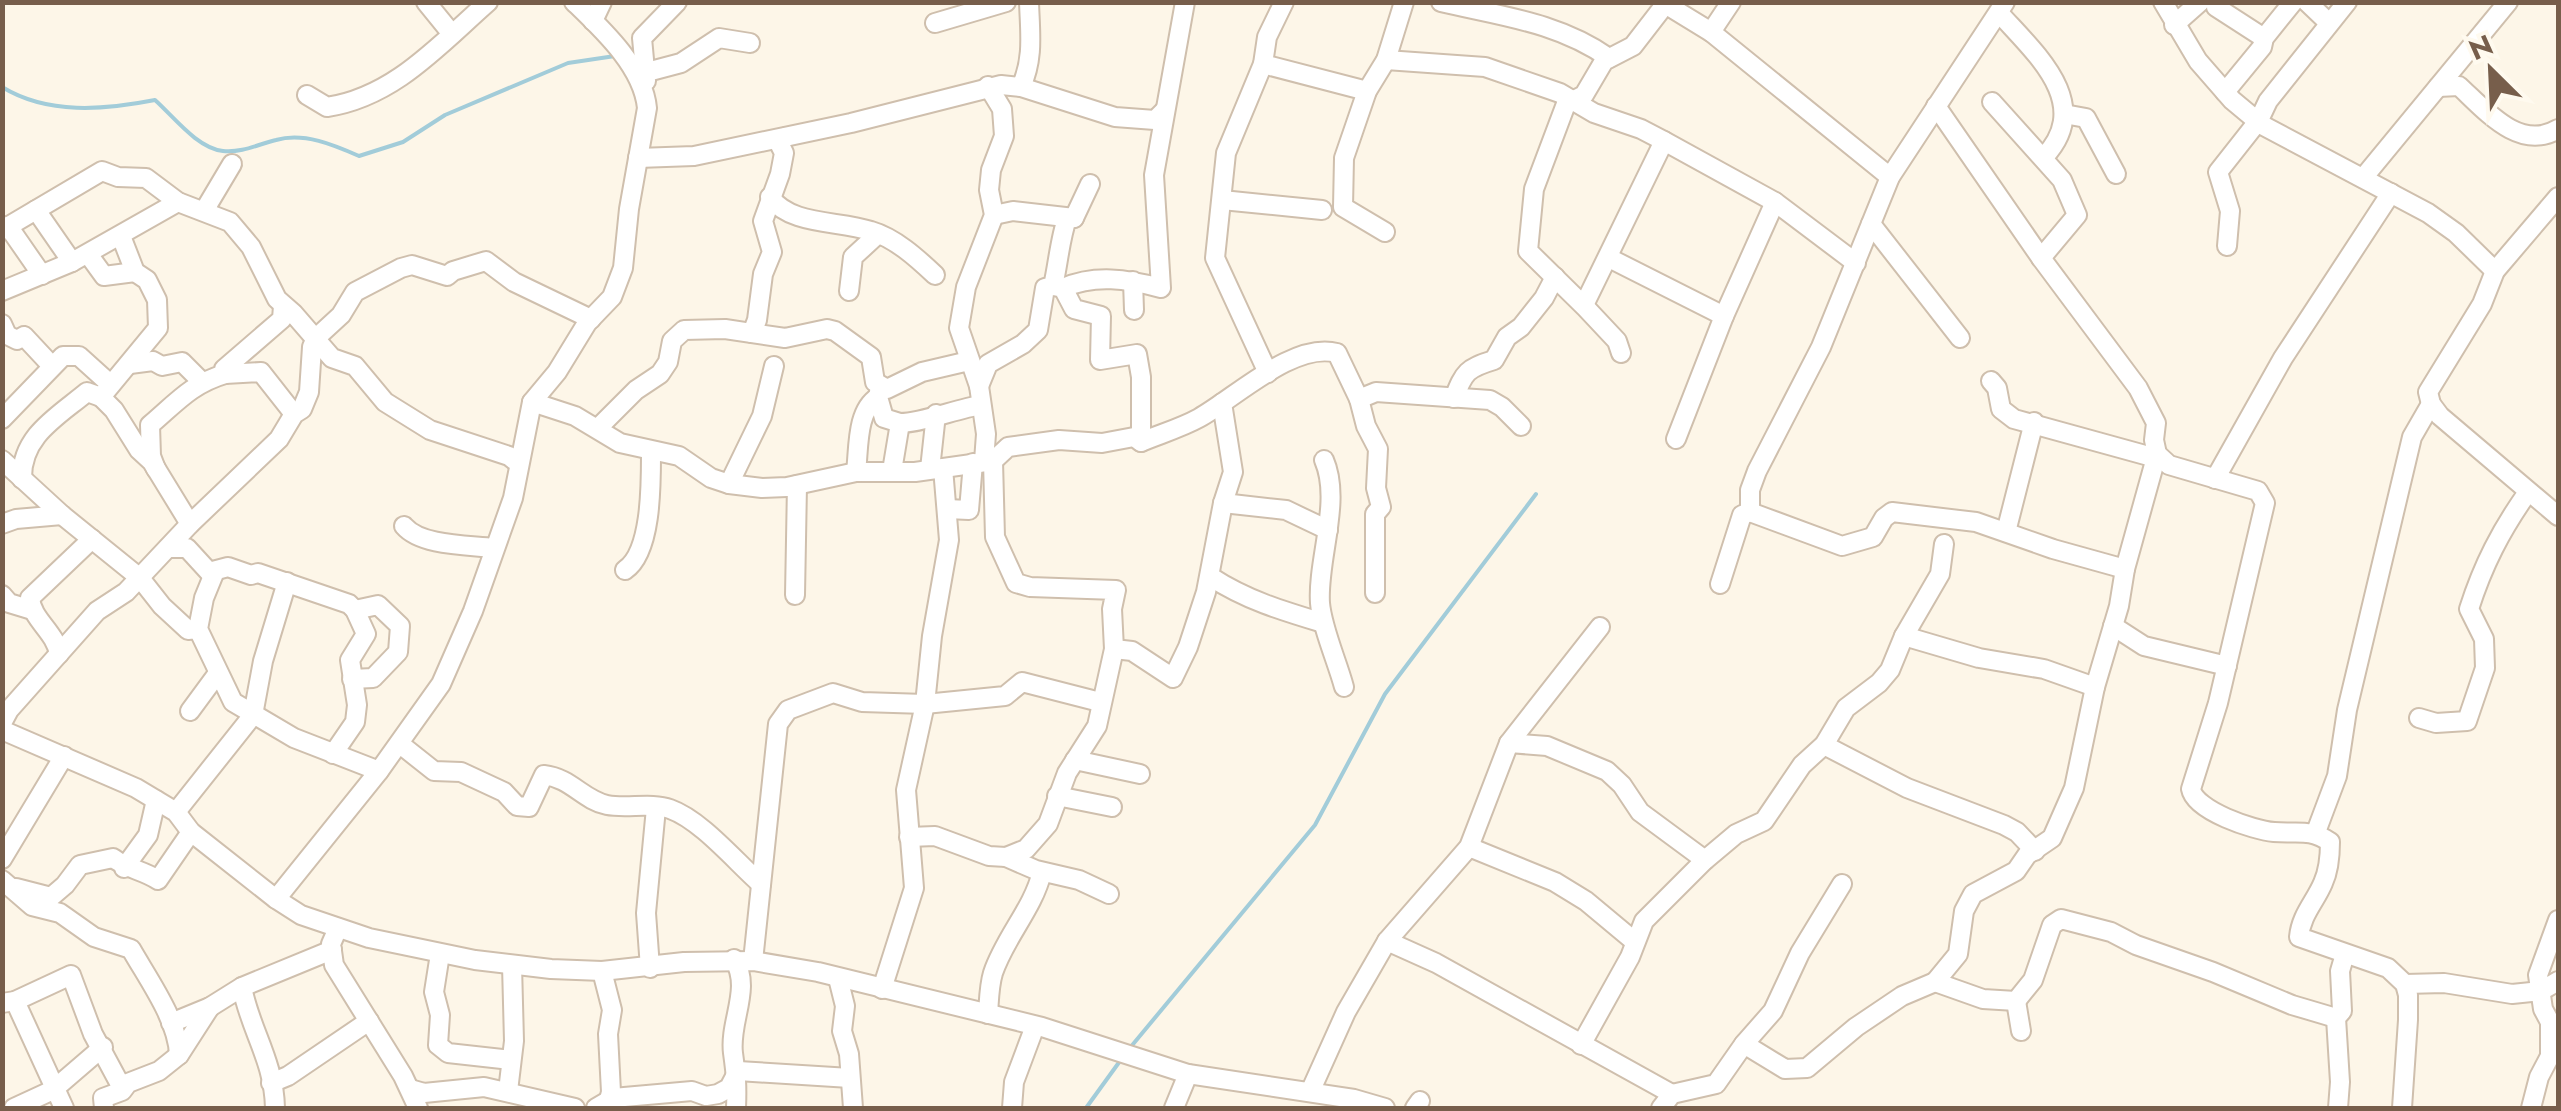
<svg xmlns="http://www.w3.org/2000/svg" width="2561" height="1111" viewBox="0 0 2561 1111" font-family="Jost,sans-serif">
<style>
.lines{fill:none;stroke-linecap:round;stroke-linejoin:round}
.stream{stroke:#a2ccd9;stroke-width:4}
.minor-casing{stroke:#cfbfad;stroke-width:22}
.minor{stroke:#fff;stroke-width:18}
</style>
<rect width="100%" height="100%" fill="#fdf6e8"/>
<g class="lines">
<g class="stream">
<path d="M2,87C48,115 104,110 155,100C174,117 197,148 223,151C242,153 259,144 276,140C304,132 334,145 359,156L403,142L445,115L568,63L615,56"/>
<polyline points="1129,1049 1315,825 1385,694 1536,494"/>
<polyline points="1086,1108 1120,1061"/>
</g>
<g class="minor-casing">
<g id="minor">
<polyline points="426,2 452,34"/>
<path d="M1441,2C1500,16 1558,22 1609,58"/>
<polyline points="1662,2 1711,32 1890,177"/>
<polyline points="2163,2 2198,61 2232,100 2262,125 2428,213 2456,233 2495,271"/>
<polyline points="2216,2 2216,7 2264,38"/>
<polyline points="2307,2 2329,23"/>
<path d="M2000,14C2036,54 2094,104 2044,157"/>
<polyline points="593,21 602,2"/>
<polyline points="935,23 1006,2"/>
<polyline points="2174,25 2200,2"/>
<polyline points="1711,32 1731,2"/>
<polyline points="1386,60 1485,67 1560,93 1594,113 1641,129 1664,141 1775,202 1856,263"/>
<polyline points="1263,64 1367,91"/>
<polyline points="647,72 681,63 719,38 750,43"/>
<polyline points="646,81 642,38 677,2"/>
<path d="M1021,87C1034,58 1030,33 1029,2"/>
<path d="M2438,87L2459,86C2486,111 2520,152 2558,129"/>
<polyline points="2225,92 2262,47 2264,38 2293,2"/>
<path d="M307,95L327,107C394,97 439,45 488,2"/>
<polyline points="1992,102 2062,180 2077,215 2041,258"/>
<polyline points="1936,106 2041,258 2138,388 2156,423 2154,440 2157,454 2125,569 2119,606 2095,687 2074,788 2052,838 2027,855 2016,871 1973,894 1964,911 1958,954 1935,982 1983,999 2016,1001 2033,980 2052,925 2061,919 2111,932 2136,945 2213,972 2292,1005 2336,1018"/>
<polyline points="2064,114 2086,118 2116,174"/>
<polyline points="638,158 694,156 851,123 1001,85 1021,87 1115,117 1155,120 1164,111"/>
<polyline points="2363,178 2508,2"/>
<path d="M770,197C791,226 838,220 871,231C895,238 917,258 935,275"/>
<polyline points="2558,197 2495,271 2482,304 2428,392 2431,404 2440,416 2558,516"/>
<polyline points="1222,200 1322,210"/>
<polyline points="36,210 72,262"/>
<polyline points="204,211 232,164"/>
<polyline points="994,215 1013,211 1074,218"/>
<polyline points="1871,224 1960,338"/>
<polyline points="8,226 42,275"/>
<polyline points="2,230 102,171 118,177 146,178 178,202 230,222 251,247 277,299 293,313 332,358 355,366 385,402 430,430 509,456 518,463"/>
<polyline points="1385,232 1343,207 1344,158 1367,91 1386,60 1404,2"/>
<polyline points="2227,246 2230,211 2218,172 2259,120 2268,101 2347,2"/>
<polyline points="88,254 104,276 135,272"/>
<polyline points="1609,258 1724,316"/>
<polyline points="1133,281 1134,310"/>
<polyline points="1054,286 1063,288 1074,309 1101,316 1100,360 1137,354 1141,377 1141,442"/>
<path d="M1063,288C1095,274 1127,279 1161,288L1154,175L1185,2"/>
<polyline points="2,291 72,262 178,202"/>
<polyline points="849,291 853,257 878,234"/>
<polyline points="1584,305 1664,141"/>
<polyline points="2,324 7,335 17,340 24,336 52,366"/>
<polyline points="752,333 757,320 763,274 772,252 763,221 780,174 784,153 779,143 786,137"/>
<polyline points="1621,353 1617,341 1586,308 1528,251 1534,189 1566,104 1584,95 1604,61 1633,46 1667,2"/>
<polyline points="130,364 153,361 162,366 182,362 201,381"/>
<polyline points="1268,373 1215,258 1226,153 1263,64 1267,37 1284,2"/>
<polyline points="225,374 261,372 294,414"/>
<polyline points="1991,381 1997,388 2001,409 2014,419 2156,458"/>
<path d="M979,386L988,364L1023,344L1038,330L1045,288L1053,286C1058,265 1060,238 1067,219L1074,218L1090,184"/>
<polyline points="880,387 878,397 884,418 900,423 892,471"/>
<polyline points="101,397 114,410 139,450 152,462 190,524"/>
<path d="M1454,398C1464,372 1467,368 1494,360L1507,337L1521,327L1544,298L1555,277"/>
<polyline points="1359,399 1366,426 1378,449 1376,488 1381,507 1375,514 1375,593"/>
<path d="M532,402L575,416L620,443L679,456L711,478L729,484L762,488L787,487L856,472H915L993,461L1008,447L1059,440L1102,443L1134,437L1141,442C1160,434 1181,428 1199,418C1235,398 1294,341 1337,353L1359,399L1376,392L1490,400L1502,407L1521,426"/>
<polyline points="2,419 63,356 79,356 110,384"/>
<path d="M900,423C922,423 956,409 981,405"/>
<polyline points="598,428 636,390 660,374 668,362 672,341 684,330 725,329 785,338 827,329 835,331 871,357 875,382 887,389 922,372 969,361"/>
<polyline points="1676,439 1724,316 1775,202"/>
<path d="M2157,454L2169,465L2258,491L2265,503L2218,703L2191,789C2195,811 2253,830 2274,832C2298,834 2309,828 2330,842C2330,856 2329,870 2323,883C2315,902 2301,915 2299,937L2388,968L2405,984L2408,995V1020L2402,1108"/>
<polyline points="2,460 62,515 140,578 162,606 188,630 198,629"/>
<path d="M1324,460C1342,501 1317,560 1320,603C1322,628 1337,661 1344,687"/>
<polyline points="984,461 986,434 979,386 959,328 966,287 994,215 989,190 991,170 1004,136 1002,109 988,86"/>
<polyline points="993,461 995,537 1016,583 1030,587 1116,590 1112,609 1114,649 1097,726 1067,773 1048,824 1026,849 1006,857"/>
<path d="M156,469L151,456L150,425C176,403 191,384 225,374L224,369L282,319L283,306"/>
<polyline points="930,469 936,414"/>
<path d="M856,472C859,448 856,411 878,397"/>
<path d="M22,479C21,436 57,417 87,392L101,397L158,328L157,300L147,280L135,272L121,236"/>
<polyline points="2215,479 2283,358 2391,193"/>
<polyline points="729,484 762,416 774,366"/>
<polyline points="1223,503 1286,510 1328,530"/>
<polyline points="947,509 969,510 973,463"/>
<polyline points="1750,512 1842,546 1873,537 1884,518 1892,512 1976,522 2053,549 2125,569"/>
<polyline points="2,524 16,519 62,515"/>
<path d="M404,526C421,546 468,545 493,548"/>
<polyline points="2006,532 2034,422"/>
<polyline points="168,548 187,548 209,572 228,567 251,575 258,573 349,604 355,610 366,634 350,660 357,705 355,722 333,754"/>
<path d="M625,570C652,552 651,483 651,451"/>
<polyline points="215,571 204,598 198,629 233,702 294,738 379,771"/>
<path d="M1211,577C1246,600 1283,611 1323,623"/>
<polyline points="1720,584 1742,515 1750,512 1750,490 1757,471 1821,347 1890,177 2005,2"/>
<polyline points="2,595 9,603 32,610"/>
<polyline points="795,595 797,485"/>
<polyline points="2113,626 2144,646 2227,666"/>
<polyline points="1904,636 1979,658 2044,669 2095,687"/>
<polyline points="1114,649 1132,651 1173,678 1188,647 1206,592 1223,503 1233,472 1222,403"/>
<path d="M59,654C55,631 32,620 30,598L92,539"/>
<polyline points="352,679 373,678 398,652 400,626 378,605 355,610"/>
<polyline points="190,711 218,673"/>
<path d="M2419,718L2436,723L2467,721L2485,668L2484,639L2469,609C2483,565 2501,530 2528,492"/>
<polyline points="2,723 9,710 97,611 126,592 190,524 279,439 294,414 302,409 309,392 312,347 316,338 341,315 355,292 401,268 412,265 447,276 453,271 486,261 514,282 591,319"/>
<polyline points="2,730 136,788 176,812 191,832 276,899 301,915 369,938 475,960 551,969 602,971 684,962 753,961 818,972 1042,1027 1188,1074 1354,1099 1385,1108"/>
<polyline points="1509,743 1547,746 1607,771 1622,785 1640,812 1705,860"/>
<path d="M400,744L434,771L461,772L504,792L517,806L529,807L544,775C571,778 583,800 607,805C627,809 651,802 670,809C701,820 735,861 761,884"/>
<polyline points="1824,745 1907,788 2004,825 2017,832 2035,851"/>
<polyline points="1075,760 1140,774"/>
<polyline points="1057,796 1112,807"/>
<polyline points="176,812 253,715 263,661 287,582"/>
<polyline points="2316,832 2337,776 2347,710 2412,437 2431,404"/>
<polyline points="909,837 935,836 989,856 1006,857 1036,870 1079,880 1109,894"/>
<polyline points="1469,847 1555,882 1586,901 1634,941"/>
<polyline points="2,859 64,756"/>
<polyline points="124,868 148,835 156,800"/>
<path d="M2,880L32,906L60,913L94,937L131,949C148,979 178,1020 179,1055"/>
<path d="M16,888L51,897L65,885L80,865L113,858C127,869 143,870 158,880L191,832"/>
<path d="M276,899L379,771L441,684L473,611L513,498L532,402L557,372L587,323L612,297L623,268L629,209L647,108C643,67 603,30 574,2"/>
<polyline points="338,928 331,944 334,965 403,1076 418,1108"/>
<polyline points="1387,941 1436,963 1672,1094"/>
<polyline points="440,954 434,992 440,1015 438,1045 448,1053 511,1060"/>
<path d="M734,959C752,989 729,1021 733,1053C736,1075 737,1085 736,1108"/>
<polyline points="753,961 778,724 788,710 833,693 862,702 925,704 1005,696 1022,682 1100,702"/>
<polyline points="650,968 646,913 656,808"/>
<polyline points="602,971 612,1010 608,1034 611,1092 608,1104"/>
<polyline points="838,978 845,1006 842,1031 849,1054 853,1108"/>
<polyline points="2405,984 2444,983 2512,994 2541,991 2558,981"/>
<path d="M242,987C250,1030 274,1060 275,1108"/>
<polyline points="882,989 914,888 906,790 925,704 932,636 949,540 943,468"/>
<polyline points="15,1001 64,1108"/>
<polyline points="2016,1001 2021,1031"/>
<polyline points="2,1003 15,1001 71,975 93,1034 122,1088"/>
<path d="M988,1014C989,1001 989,986 993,973C1005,937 1033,909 1042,872"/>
<polyline points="171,1023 210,1007 242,987 332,950"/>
<polyline points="1744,1044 1773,1011 1800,953 1842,884"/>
<polyline points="1581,1045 1630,957 1644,921 1705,860 1736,834 1764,821 1802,765 1824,745 1846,708 1879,683 1890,670 1904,636 1940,574 1944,544"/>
<polyline points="271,1083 288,1076 369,1021"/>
<polyline points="410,1089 424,1093 484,1087 575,1108"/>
<polyline points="508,1091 514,1041 512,965"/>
<polyline points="1310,1092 1346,1012 1387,941 1469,847 1509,743 1600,627"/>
<polyline points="14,1108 53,1090 103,1047"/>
<polyline points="104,1108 103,1098 122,1091 128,1083 159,1071 179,1055 210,1007"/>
<polyline points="596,1108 613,1098 692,1091 706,1096 718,1094 729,1088 738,1071 850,1078"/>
<polyline points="1012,1108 1014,1082 1035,1026"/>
<polyline points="1174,1108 1188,1074"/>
<polyline points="1415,1108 1420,1101"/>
<polyline points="1661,1108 1672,1094 1716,1084 1744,1044 1785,1069 1807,1068 1856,1027 1902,996 1935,982"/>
<polyline points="2338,1108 2340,1082 2336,1018 2342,1011 2340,971 2345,954"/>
<polyline points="2531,1108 2539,1077 2550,1056 2550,1022 2543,1009 2538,975 2558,920"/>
</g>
</g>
<use href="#minor" class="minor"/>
</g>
<rect width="2561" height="1111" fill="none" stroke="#775e4b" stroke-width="10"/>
<g transform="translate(2491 70) rotate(336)" stroke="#fffaef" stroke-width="8" paint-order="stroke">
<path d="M0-8L18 38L0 25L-18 38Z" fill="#775e4b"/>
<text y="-15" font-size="28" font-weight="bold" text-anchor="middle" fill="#775e4b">N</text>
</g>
</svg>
